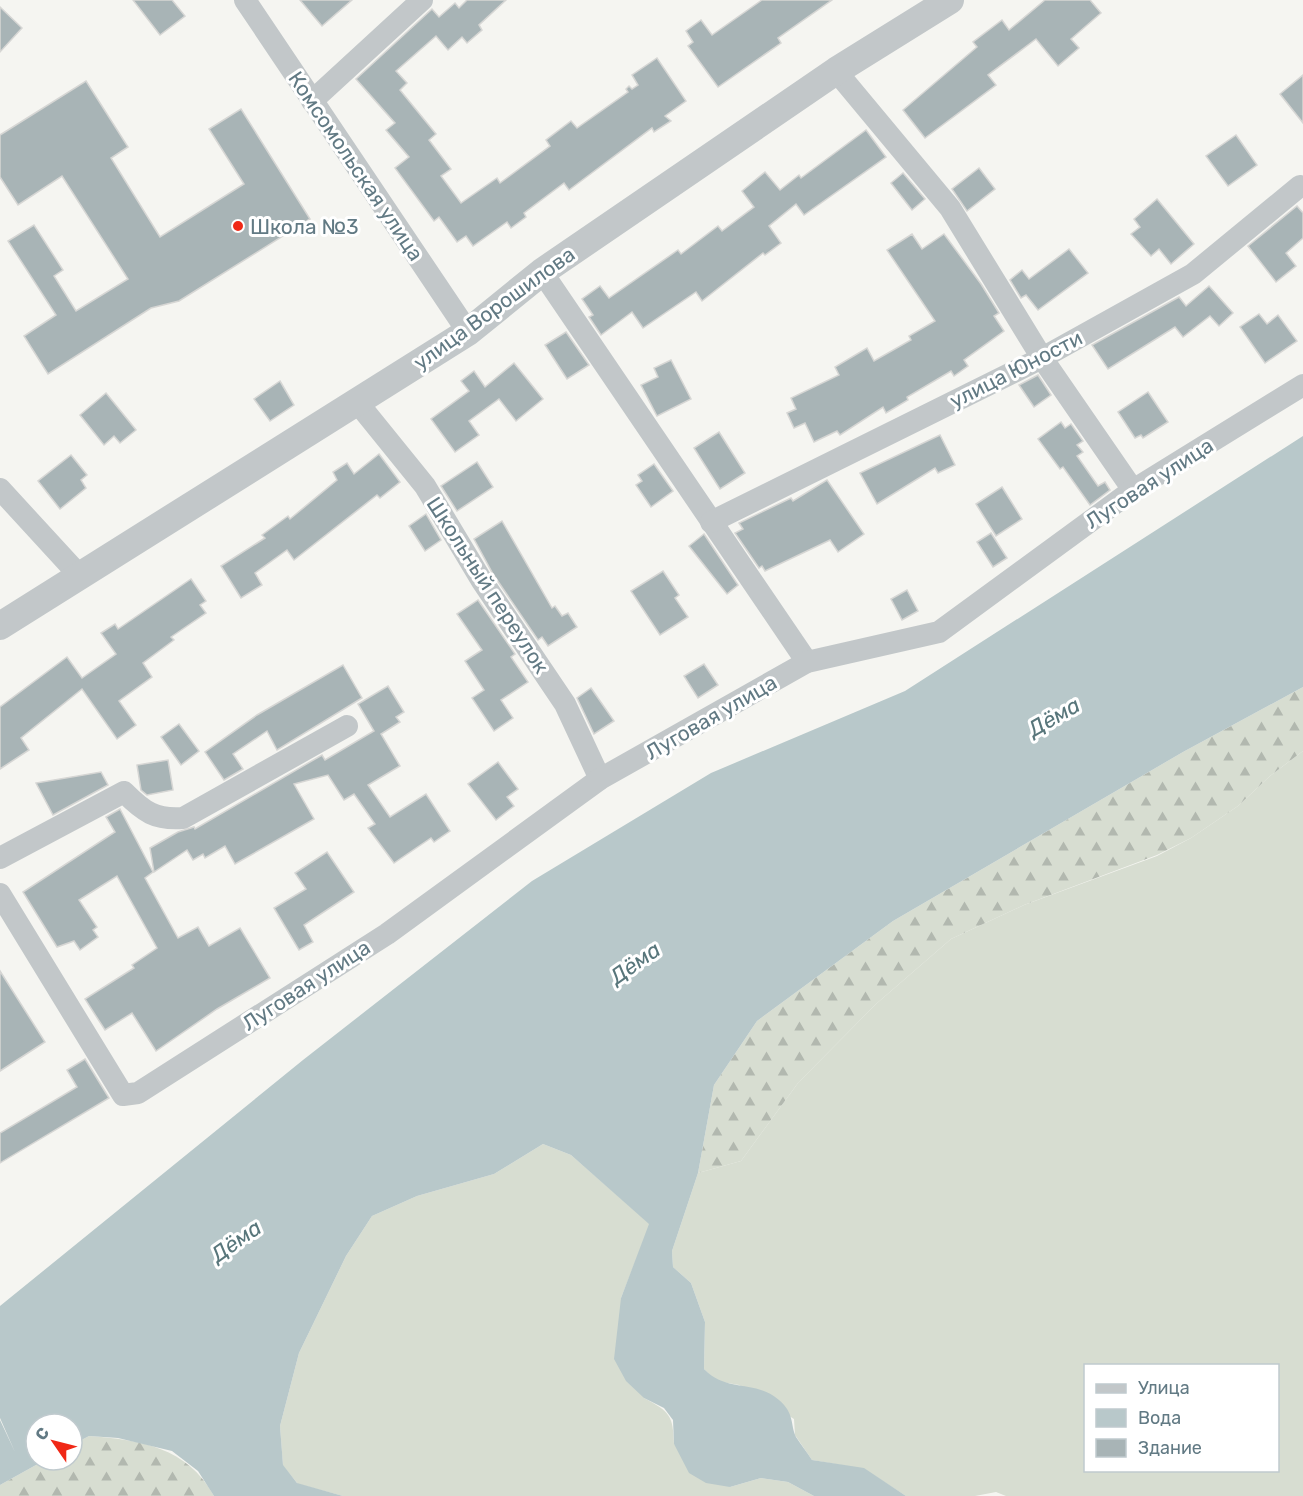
<svg xmlns="http://www.w3.org/2000/svg" width="1303" height="1496" viewBox="0 0 1303 1496" font-family="Rubik,sans-serif">
<style>
.grass{fill:#d7ddd1;fill-rule:evenodd}
.forest{fill:url(#forest-firs)}
.water{fill:#b8c8ca}
.building{fill:#a8b4b6;stroke:#d6d6d4;stroke-width:1.5}
.lines{fill:none;stroke-linecap:round;stroke-linejoin:round}
.minor{stroke:#c2c7c9;stroke-width:22}
.tertiary{stroke:#c2c7c9;stroke-width:28}
.poi-dot{fill:#f02816;stroke:#fff;stroke-width:2}
.labels{text-anchor:middle;dominant-baseline:central;stroke-width:6;stroke-linejoin:round;paint-order:stroke}
.street-label{font-size:21px;fill:#627a84;stroke:#fff}
.poi-label{font-size:21px;fill:#627a84;stroke:#fff;text-anchor:start}
.water-label{font-size:22px;font-style:italic;fill:#58767b;stroke:#fff}
</style>
<defs>
<pattern id="forest-firs" width="22" height="20" patternUnits="userSpaceOnUse" patternTransform="scale(1.5)"><rect width="22" height="20" fill="#d7ddd1"/><path d="M5 1l3.5 6h-7zM16 11l3.5 6h-7z" fill="#b2b8af"/></pattern>
</defs>
<rect width="100%" height="100%" fill="#f5f5f1"/>
<g class="grass">
<path d="M1303,751V1496H1006L996,1492L975,1496H906L864,1469L812,1460L795,1435L794,1419L739,1385L716,1381L704,1369L705,1322L691,1283L673,1267L672,1251L698,1173L741,1161L798,1083L876,1004L951,939L1024,905L1157,856L1191,838L1238,806L1270,776ZM1086,1366H1278V1470H1086Z"/>
<path d="M543,1144L571,1155L650,1224L621,1298L644,1398C670,1412 673,1415 674,1444L730,1487L761,1478L788,1482L814,1496H343L298,1484L283,1466L280,1426L299,1353L346,1256L372,1216L417,1196L494,1174Z"/>
</g>
<g class="forest">
<polygon points="1303,687 1303,751 1270,776 1238,806 1191,838 1157,855 1024,905 951,939 876,1004 798,1083 741,1161 698,1173 714,1085 757,1021 893,921 1183,752"/>
<path d="M89,1436C141,1440 187,1447 214,1496H0V1485L45,1460H72V1445Z"/>
</g>
<path class="water" d="M1303,436V687L1183,752L893,921L757,1021L714,1085L698,1173L672,1251L673,1267L691,1283L705,1322L704,1369C727,1393 754,1379 779,1400C795,1414 790,1424 796,1437C801,1445 807,1452 812,1460L864,1468L906,1496H814L788,1482L761,1478L730,1487L706,1483L689,1473L674,1444L673,1420L664,1408L644,1398L626,1381L614,1359L621,1298L649,1224L571,1155L543,1144L494,1174L417,1196L372,1216L346,1256L299,1353L280,1426L283,1465L297,1483L343,1496H214L198,1471L172,1451L118,1438L89,1436L72,1445V1424H36V1460H45L0,1485V1420L15,1452L0,1418V1306L303,1060L532,881L711,773L905,691Z"/>
<g class="building">
<polygon points="133,0 172,0 185,16 160,35"/>
<polygon points="300,0 352,0 322,26"/>
<polygon points="467,0 506,0 479,25 482,30 467,43 462,37 448,50 436,36 396,71 407,83 400,90 436,134 429,140 451,169 441,176 461,203 497,178 500,183 550,146 546,140 571,121 577,128 628,92 626,89 629,86 632,89 638,85 632,75 657,58 686,101 665,116 671,121 654,132 652,128 569,190 564,183 524,213 526,217 511,228 507,222 473,246 466,236 457,242 439,217 434,221 395,168 409,157 386,130 395,123 356,79 432,9 439,17 455,3 459,8"/>
<polygon points="762,0 832,0 778,38 781,43 718,87 688,46 693,42 686,31 701,20 712,35"/>
<polygon points="1045,0 1090,0 1101,13 1071,39 1079,48 1058,66 1036,39 988,75 996,85 925,138 903,110 977,47 973,42 1002,20 1009,30"/>
<polygon points="0,7 22,28 0,52"/>
<polygon points="1303,75 1303,123 1280,94"/>
<polygon points="86,81 128,147 111,158 160,237 244,184 209,129 241,109 310,219 179,301 151,308 48,374 24,336 56,315 8,241 34,225 63,270 54,276 76,311 128,279 62,176 18,205 0,177 0,135"/>
<polygon points="866,130 886,157 804,215 796,204 769,226 781,243 765,255 763,253 702,301 696,292 643,328 632,312 601,335 589,317 593,315 582,299 600,286 609,298 678,250 681,254 718,226 722,231 754,207 742,191 765,172 780,190 799,175 801,178"/>
<polygon points="1236,135 1257,165 1228,186 1206,156"/>
<polygon points="979,168 995,189 967,211 952,189"/>
<polygon points="903,173 925,199 912,210 891,183"/>
<polygon points="1157,199 1194,244 1171,264 1159,249 1151,256 1131,234 1140,227 1134,219"/>
<polygon points="1297,206 1303,213 1303,238 1286,253 1296,266 1276,282 1248,246"/>
<polygon points="912,234 922,249 944,234 981,284 999,313 994,316 1004,331 964,360 968,366 954,376 951,371 907,397 908,400 886,413 883,407 840,435 837,431 814,442 805,423 794,428 787,413 796,409 791,398 839,375 835,367 867,348 874,361 911,340 909,336 935,321 887,250"/>
<polygon points="1069,249 1088,273 1038,310 1026,295 1021,298 1010,280 1022,270 1029,279"/>
<polygon points="1209,286 1233,313 1219,326 1210,316 1183,337 1175,327 1108,369 1092,345 1179,297 1186,306"/>
<polygon points="1259,314 1267,324 1278,315 1297,341 1265,363 1240,327"/>
<polygon points="566,332 589,365 567,379 545,345"/>
<polygon points="671,360 691,399 657,416 641,385 658,377 654,368"/>
<polygon points="514,363 543,399 516,421 499,399 469,421 479,435 455,452 431,419 469,391 461,381 474,371 485,387"/>
<polygon points="1038,375 1051,395 1034,407 1019,385"/>
<polygon points="280,381 294,405 270,421 254,399"/>
<polygon points="1148,392 1168,422 1143,438 1141,435 1135,438 1118,412"/>
<polygon points="106,393 136,430 120,443 114,436 104,445 80,415"/>
<polygon points="1061,422 1065,428 1071,424 1083,441 1077,445 1083,452 1077,456 1098,486 1105,482 1110,490 1090,505 1063,467 1060,469 1038,439"/>
<polygon points="719,432 745,473 720,489 694,448"/>
<polygon points="940,435 955,465 938,473 935,468 877,504 860,473"/>
<polygon points="379,454 400,482 380,498 377,495 294,560 287,550 255,573 262,585 241,598 221,566 265,538 262,535 288,516 290,519 337,480 333,472 347,463 354,474"/>
<polygon points="71,455 87,475 81,480 86,488 60,509 38,481"/>
<polygon points="477,462 493,487 457,511 441,486"/>
<polygon points="654,464 673,491 651,507 636,485 642,481 638,475"/>
<polygon points="827,480 864,534 838,552 830,540 765,571 762,566 759,568 735,533 743,529 739,523 791,498 793,501"/>
<polygon points="1002,487 1022,519 996,536 976,504"/>
<polygon points="426,514 441,540 425,551 409,526"/>
<polygon points="502,521 552,608 555,606 562,616 568,613 577,627 548,646 542,637 538,640 493,574 474,539"/>
<polygon points="991,533 1007,558 993,567 977,542"/>
<polygon points="704,534 738,585 727,594 689,546"/>
<polygon points="663,571 679,595 675,598 688,617 660,635 631,591"/>
<polygon points="191,579 206,601 200,605 206,613 171,637 174,640 143,663 152,677 119,701 136,725 117,739 82,689 21,738 29,750 0,769 0,707 67,657 82,678 116,654 101,633 115,624 118,629"/>
<polygon points="907,590 918,611 902,620 891,599"/>
<polygon points="478,600 515,654 511,657 528,682 501,700 513,718 494,731 472,698 484,690 465,661 482,650 457,614"/>
<polygon points="704,664 718,685 698,698 684,676"/>
<polygon points="343,665 362,698 277,750 267,731 233,754 243,769 224,780 205,752 257,715"/>
<polygon points="388,686 404,712 396,717 400,722 381,734 400,766 368,785 390,817 426,794 450,831 434,842 431,838 394,863 368,828 375,824 354,794 344,800 328,775 294,784 314,819 235,864 225,846 205,858 203,854 193,860 187,850 154,872 150,848 178,832 194,827 195,829 322,755 325,760 374,731 358,704"/>
<polygon points="591,688 614,721 594,734 577,698"/>
<polygon points="179,724 199,751 181,765 161,737"/>
<polygon points="168,760 173,790 147,795 141,790 137,765"/>
<polygon points="498,762 518,789 507,797 514,806 496,820 468,784"/>
<polygon points="101,772 108,785 53,815 36,783"/>
<polygon points="120,809 153,872 145,878 178,938 198,927 209,946 240,928 270,978 217,1009 156,1051 132,1013 105,1030 85,999 134,968 132,965 157,948 117,876 79,900 97,927 93,930 98,937 80,950 74,941 57,947 23,892 115,832 106,817"/>
<polygon points="327,852 354,892 304,925 313,942 299,950 274,908 306,889 295,873"/>
<polygon points="0,971 45,1042 0,1071"/>
<polygon points="85,1059 109,1098 0,1163 0,1133 77,1087 67,1070"/>
</g>
<g class="lines">
<g class="minor">
<polyline points="245,0 468,332"/>
<polyline points="836,71 950,208 1042,358 1133,490"/>
<polyline points="312,101 422,0"/>
<polyline points="542,272 807,662"/>
<polyline points="357,402 425,486 482,581 565,704 600,779"/>
<polyline points="0,489 79,575"/>
<polyline points="711,522 1042,358 1193,274 1300,186"/>
<path d="M0,858L124,792C144,812 155,820 183,818L347,726"/>
<polyline points="0,894 123,1095 138,1093 387,934 600,779 807,662 939,632 1133,490 1303,385"/>
</g>
<polyline class="tertiary" points="0,626 468,332 542,272 836,71 950,0"/>
</g>
<circle class="poi-dot" cx="238" cy="226" r="6"/>
<g class="labels">
<g class="street-label">
<text transform="translate(356 166) rotate(56)">Комсомольская улица</text>
<text transform="translate(494 308) rotate(-36)">улица Ворошилова</text>
<text transform="translate(1016 369) rotate(-27)">улица Юности</text>
<text transform="translate(1149 483) rotate(-33)">Луговая улица</text>
<text transform="translate(488 585) rotate(57)">Школьный переулок</text>
<text transform="translate(711 717) rotate(-30)">Луговая улица</text>
<text transform="translate(306 985) rotate(-33)">Луговая улица</text>
</g>
<g class="poi-label">
<text x="250" y="226">Школа №3</text>
</g>
<g class="water-label">
<text transform="translate(1054 717) rotate(-30)">Дёма</text>
<text transform="translate(635 963) rotate(-35)">Дёма</text>
<text transform="translate(236 1241) rotate(-35)">Дёма</text>
</g>
</g>
<rect x="1084" y="1364" width="195" height="108" fill="#ffffff" stroke="#c0cace" stroke-width="1.5"/>
<rect x="1096" y="1384" width="30" height="9" fill="#c2c7c9" stroke="#c0cace" stroke-width="1.5"/>
<text x="1138" y="1394" font-size="18" fill="#627a84">Улица</text>
<rect x="1096" y="1409" width="30" height="18" fill="#b8c8ca" stroke="#c0cace" stroke-width="1.5"/>
<text x="1138" y="1424" font-size="18" fill="#627a84">Вода</text>
<rect x="1096" y="1439" width="30" height="18" fill="#a8b4b6" stroke="#c0cace" stroke-width="1.5"/>
<text x="1138" y="1454" font-size="18" fill="#627a84">Здание</text>
<g transform="translate(54 1442) rotate(305)"><circle r="28" fill="#ffffff" stroke="#c0cace" stroke-width="1.5"/>
<path d="M0-4.5L10 22L0 15L-10 22Z" fill="#f02816"/>
<text y="-9" font-size="16" font-weight="bold" text-anchor="middle" fill="#627a84">С</text>
</g>
</svg>
